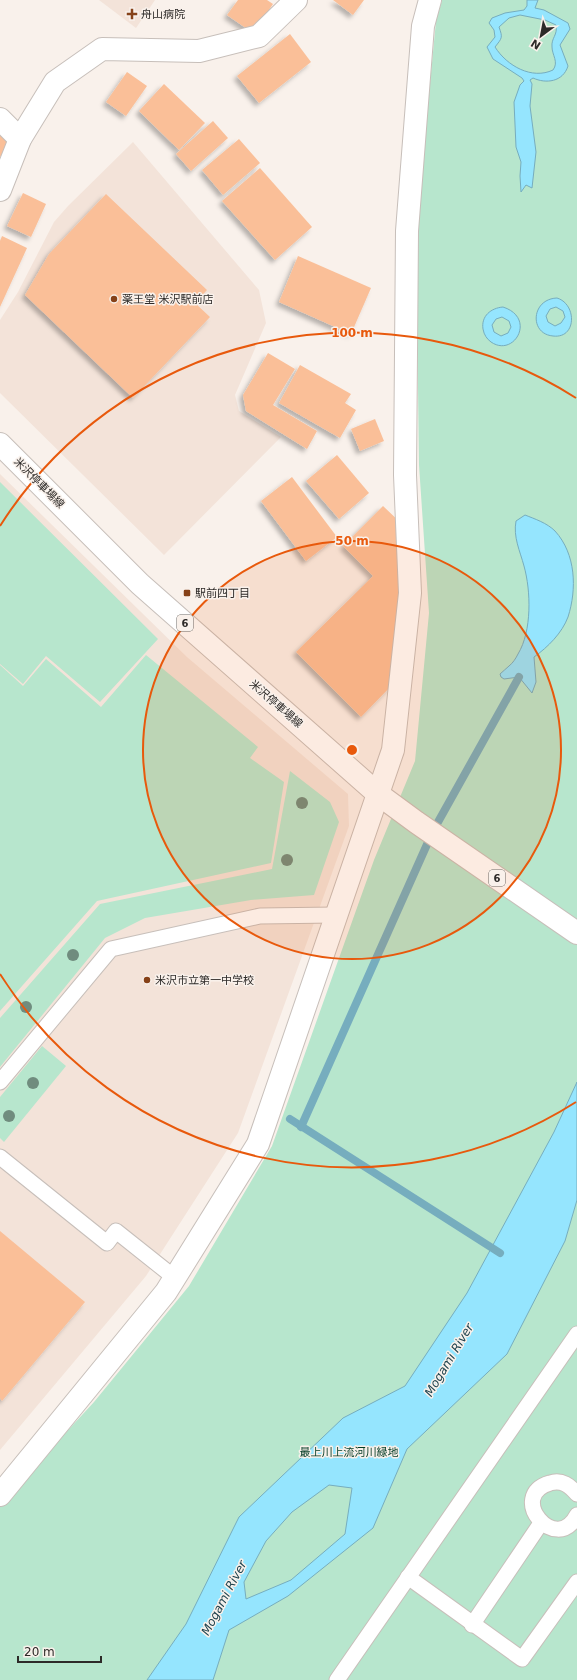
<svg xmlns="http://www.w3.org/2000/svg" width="577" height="1680" viewBox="0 0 577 1680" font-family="'DejaVu Sans','Noto Sans JP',sans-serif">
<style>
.built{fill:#f3e3d9}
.green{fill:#b7e6cd}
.water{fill:#95e5fe;stroke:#76adbe;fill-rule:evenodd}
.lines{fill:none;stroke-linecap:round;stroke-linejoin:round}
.stream{stroke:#76adbe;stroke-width:8}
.building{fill:#fabf98;filter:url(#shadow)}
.lane-casing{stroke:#c7bfba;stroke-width:17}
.street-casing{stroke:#c7bfba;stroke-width:24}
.primary-casing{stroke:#c7bfba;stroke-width:24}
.lane{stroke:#fff;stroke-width:15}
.street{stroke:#fff;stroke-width:22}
.primary{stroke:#fff;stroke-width:22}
.tree{fill:#708c7e}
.ring{fill:none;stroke:#e8590c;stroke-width:2}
.poi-dot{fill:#864118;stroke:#f9f1eb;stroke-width:1.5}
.labels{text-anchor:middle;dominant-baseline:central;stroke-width:3;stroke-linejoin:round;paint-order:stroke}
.shield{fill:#f9f1eb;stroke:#6a6662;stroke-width:1}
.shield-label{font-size:10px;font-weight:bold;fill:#2d2a28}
.poi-label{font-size:11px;fill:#2d2a28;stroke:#f9f1eb;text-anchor:start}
.street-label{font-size:11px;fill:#2d2a28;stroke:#f9f1eb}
.park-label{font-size:11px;fill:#003a24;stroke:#f9f1eb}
.water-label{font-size:12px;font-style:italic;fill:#1e434e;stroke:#f9f1eb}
.centre{fill:#e8590c;stroke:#f9f1eb;stroke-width:2}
.ring-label{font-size:12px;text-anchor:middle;font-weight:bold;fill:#e8590c;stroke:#f9f1eb;stroke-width:3;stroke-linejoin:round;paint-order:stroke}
</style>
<defs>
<filter id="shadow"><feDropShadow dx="-3.5" dy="3.5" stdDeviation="2" flood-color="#0004"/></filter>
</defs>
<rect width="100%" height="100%" fill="#f9f1eb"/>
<g class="built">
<polygon points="99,0 155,0 136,28"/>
<polygon points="133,142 259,290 266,323 235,395 239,411 281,437 164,555 0,393 0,320 18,292 54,222 68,206"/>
<polygon points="0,474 187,657 348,794 349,826 238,1133 146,1276 0,1450"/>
</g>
<g class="green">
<polygon points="442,0 577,0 577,1680 0,1680 0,1504 94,1402 189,1286 272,1146 374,860 415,761 429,613 419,465 416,230 436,21"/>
<polygon points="0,482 158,639 100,702 46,656 23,684 0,664"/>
<polygon points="146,655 258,747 250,758 284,782 271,863 97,901 0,1011 0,665 23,686 46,659 101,707"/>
<polygon points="290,771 330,802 339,822 314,895 251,900 145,918 105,938 0,1067 0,1018 100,904 272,869"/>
<polygon points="42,1046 66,1066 4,1142 0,1138 0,1097"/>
</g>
<g class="water">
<path d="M527,0H538L535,8L544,10L568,23L570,29L560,45L568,66C563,82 546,84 533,78L530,80L532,84L530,106L536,152L532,188L526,185L521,192L520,176L521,162L516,147L514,102L520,85L524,81L522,78L493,59L487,47L495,37L494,30L489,23L492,18L505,13L524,10L527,6ZM520,15L545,20L556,25C558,35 551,38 552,47C552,55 559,62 553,70C532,80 507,66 495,47C502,38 503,38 499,27L509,18Z"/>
<path d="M557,298C577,304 577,339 553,336C529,334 531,299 557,298ZM556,307L563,311L565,317L561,323L555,326L548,322L546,316L550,309Z"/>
<path d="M503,307C537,318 514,358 491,342C487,339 484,335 483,329C481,316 491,308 503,307ZM502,317L509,321L511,327L508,333L501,336L494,332L492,325L496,319Z"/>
<path d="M525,515C535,519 547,523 555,531C576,554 577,589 568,617C562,633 548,647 534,657L536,682L532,693L519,677L504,679L501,677L500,674C503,671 506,669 509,666C513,663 516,658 518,654C532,631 531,591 524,566C520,551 513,537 516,521Z"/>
<path d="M577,1082V1200L565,1241L507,1354L407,1449L373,1528L288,1596L229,1630L213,1680H147L186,1624L239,1517L343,1418L405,1386L467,1293L554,1132ZM329,1485L352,1488L345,1534L291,1580L246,1599L244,1582L266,1541L292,1512Z"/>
</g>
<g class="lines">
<g class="stream">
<polyline points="290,1119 500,1253"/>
<polyline points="301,1127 433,831 519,677"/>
</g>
</g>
<g class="building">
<polygon points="238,0 267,0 273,4 253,33 227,15"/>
<polygon points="333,0 364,0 353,15"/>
<polygon points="290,34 311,62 259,103 237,76"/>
<polygon points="127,72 147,86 126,116 106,102"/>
<polygon points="164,84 205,123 179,150 139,111"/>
<polygon points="213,121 228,138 191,171 176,154"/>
<polygon points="0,134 11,141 0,157"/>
<polygon points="239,139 260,163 223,195 202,170"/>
<polygon points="260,168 312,227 275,260 222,201"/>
<polygon points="23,193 46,204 31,237 7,226"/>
<polygon points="106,194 207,290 195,303 210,317 133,398 25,295 49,254"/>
<polygon points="2,236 27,248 0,307 0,241"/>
<polygon points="298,256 371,288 351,334 279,302"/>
<polygon points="268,353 295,369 273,405 317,431 307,449 246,411 243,395"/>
<polygon points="300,365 351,394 345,403 356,410 340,438 279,403"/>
<polygon points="375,419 384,441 360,451 351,429"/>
<polygon points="337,455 369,493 339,519 306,481"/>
<polygon points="292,477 337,537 306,561 261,501"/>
<polygon points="383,506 403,525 394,683 361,717 296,652 373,576 343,546"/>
<polygon points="0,1231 85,1302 2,1401 0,1398"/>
</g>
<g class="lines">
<g class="lane-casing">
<g id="lane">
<polyline points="0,1082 111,949 260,916 335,915"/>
<polyline points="0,1157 107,1243 116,1231 175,1278"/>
<path d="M577,1494C570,1486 562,1479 550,1483C506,1496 556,1556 577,1515"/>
<polyline points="408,1577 522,1659 577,1582"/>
<polyline points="472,1625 541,1523"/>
<polyline points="337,1680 577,1334"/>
</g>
</g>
<g class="street-casing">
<g id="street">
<polyline points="0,119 20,139"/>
<polyline points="0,190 20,139 55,82 102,49 199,51 259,36 296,0"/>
<polyline points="0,1495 166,1292 258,1144 393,750 410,593 405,475 407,231 423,26 430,0"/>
</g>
</g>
<g class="primary-casing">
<polyline id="primary" points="0,444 140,584 378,794 416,822 577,933"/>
</g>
<use href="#lane" class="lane"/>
<use href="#street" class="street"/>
<use href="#primary" class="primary"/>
</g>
<g class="tree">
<circle cx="302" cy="803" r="6"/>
<circle cx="287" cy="860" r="6"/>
<circle cx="73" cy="955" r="6"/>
<circle cx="26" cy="1007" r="6"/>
<circle cx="33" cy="1083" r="6"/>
<circle cx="9" cy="1116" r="6"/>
</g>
<circle cx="352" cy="750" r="209" fill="#e8590c" fill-opacity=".12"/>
<g class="ring">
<circle cx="352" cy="750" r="209"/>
<path d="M576 1102A417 417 0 0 1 0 974M0 526A417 417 0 0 1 576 398"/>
</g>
<g class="poi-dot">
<path d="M130 8h4v4h4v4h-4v4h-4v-4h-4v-4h4z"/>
<circle cx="114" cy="299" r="4"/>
<rect x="183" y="589" width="8" height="8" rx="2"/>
<circle cx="147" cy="980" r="4"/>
</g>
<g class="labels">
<g class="shield">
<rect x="177" y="615" width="16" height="16" rx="3"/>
<rect x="489" y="870" width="16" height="16" rx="3"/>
</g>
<g class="shield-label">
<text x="185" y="623">6</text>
<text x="497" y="878">6</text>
</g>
<g class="poi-label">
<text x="141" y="14">舟山病院</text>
<text x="122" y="299">薬王堂 米沢駅前店</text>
<text x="195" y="593">駅前四丁目</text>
<text x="155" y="980">米沢市立第一中学校</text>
</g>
<g class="street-label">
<text transform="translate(39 483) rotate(45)">米沢停車場線</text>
<text transform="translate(276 704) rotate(41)">米沢停車場線</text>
</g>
<g class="park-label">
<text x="349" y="1452">最上川上流河川緑地</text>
</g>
<g class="water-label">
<text transform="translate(449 1360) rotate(-59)">Mogami River</text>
<text transform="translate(224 1598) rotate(-62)">Mogami River</text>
</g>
</g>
<circle cx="352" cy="750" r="6" class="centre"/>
<g class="ring-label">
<text x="352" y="337">100 m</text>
<text x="352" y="545">50 m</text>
</g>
<g transform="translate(541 36) rotate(212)" stroke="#f9f1eb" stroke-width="3" paint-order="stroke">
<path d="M0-3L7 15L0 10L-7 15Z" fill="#2d2a28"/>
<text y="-6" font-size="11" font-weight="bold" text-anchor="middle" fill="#2d2a28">N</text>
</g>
<path d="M18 1656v6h83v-6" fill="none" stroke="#2d2a28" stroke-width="2"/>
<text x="24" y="1656" font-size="12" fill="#2d2a28" stroke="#f9f1eb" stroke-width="3" paint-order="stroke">20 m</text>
</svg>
